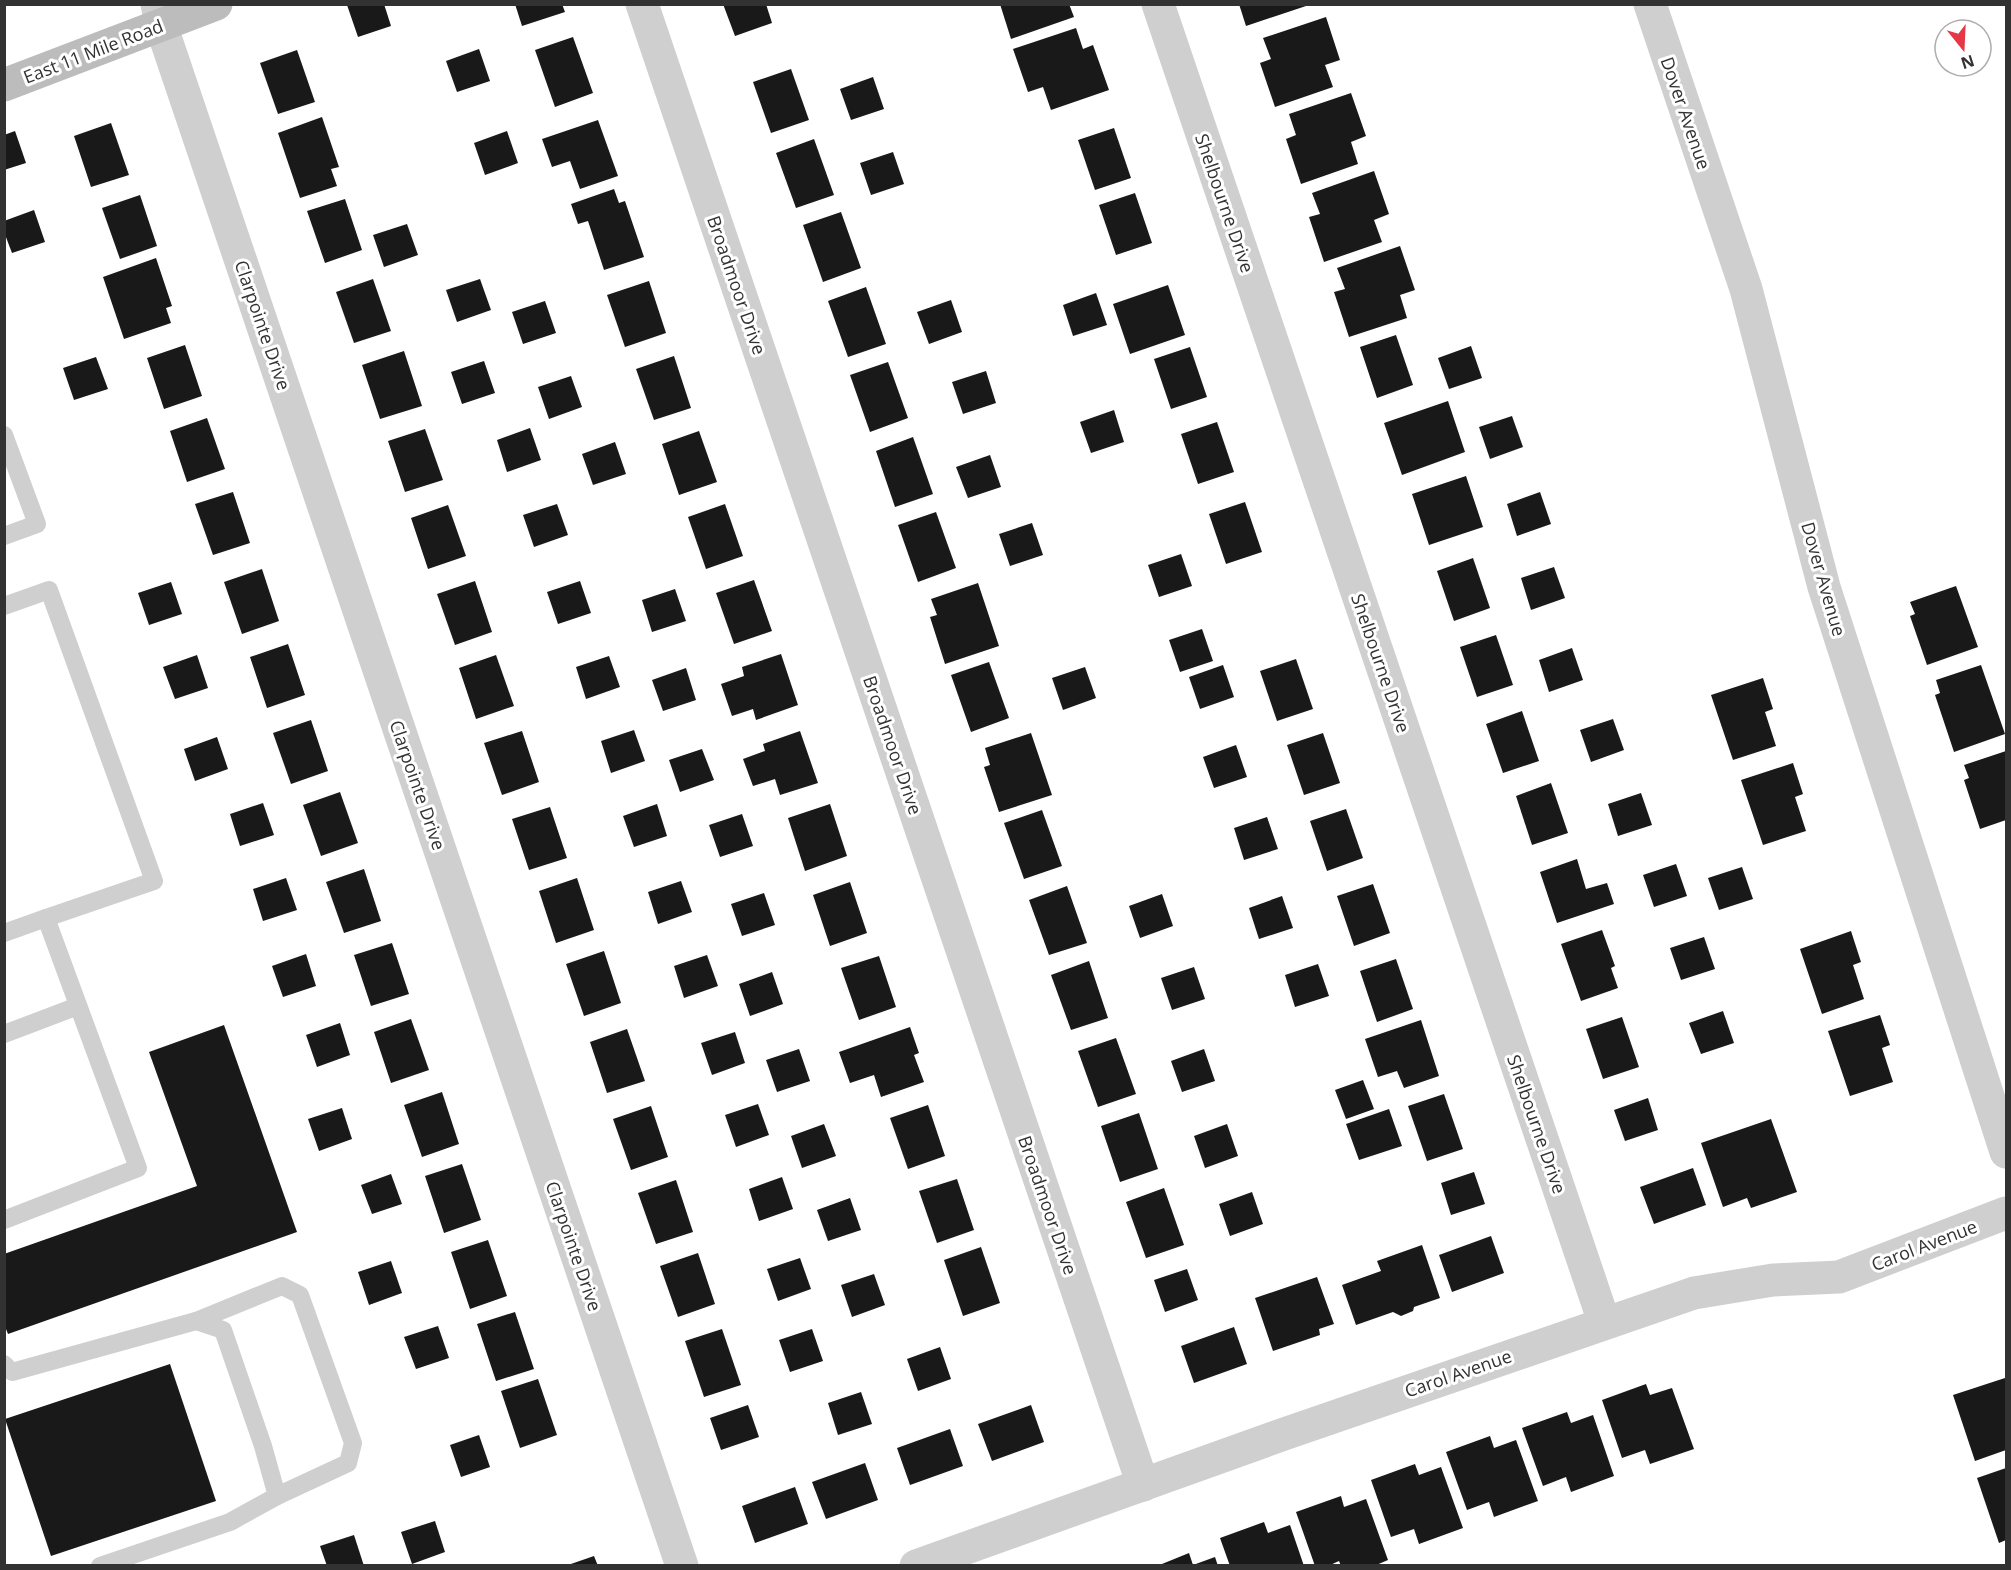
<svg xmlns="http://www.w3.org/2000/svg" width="2011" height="1570" viewBox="0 0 2011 1570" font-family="'Open Sans',sans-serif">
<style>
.building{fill:#191919}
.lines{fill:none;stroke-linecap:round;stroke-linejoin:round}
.service{stroke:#cfcfcf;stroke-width:18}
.minor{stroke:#cfcfcf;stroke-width:33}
.secondary{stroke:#bcbcbc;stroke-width:33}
.labels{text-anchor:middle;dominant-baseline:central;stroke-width:6;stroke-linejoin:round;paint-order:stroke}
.street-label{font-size:18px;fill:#323232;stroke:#fff}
</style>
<rect width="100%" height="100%" fill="#fff"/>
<g class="building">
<polygon points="384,4 391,26 358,37 347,5"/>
<polygon points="515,4 562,4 565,12 522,26"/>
<polygon points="723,4 766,4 772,23 735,36"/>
<polygon points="1000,4 1069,4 1074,17 1011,39"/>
<polygon points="1239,4 1309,4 1309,5 1246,26"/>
<polygon points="1326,17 1340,60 1325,65 1333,87 1275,107 1260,63 1271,59 1263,38"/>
<polygon points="1076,28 1083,49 1093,45 1109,90 1051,110 1043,87 1028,92 1013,49"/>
<polygon points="573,37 593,93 555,107 535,50"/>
<polygon points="479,49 490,81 457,92 446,61"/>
<polygon points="297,50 315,102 278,114 260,63"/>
<polygon points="791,69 809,120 771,133 753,82"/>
<polygon points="873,77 884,109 851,120 840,89"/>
<polygon points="1351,93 1366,136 1351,142 1358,164 1301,184 1286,139 1296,135 1289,114"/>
<polygon points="322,117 339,167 331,169 337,186 300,198 278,133"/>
<polygon points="598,120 618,176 580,189 570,161 552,167 542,139"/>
<polygon points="111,123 129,175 91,187 74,136"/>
<polygon points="1114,128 1131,178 1095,190 1078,140"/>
<polygon points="15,131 26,163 4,170 4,135"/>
<polygon points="507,131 518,163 485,175 474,143"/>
<polygon points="814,139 834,195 796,208 776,153"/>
<polygon points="893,152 904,184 871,195 860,163"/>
<polygon points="1374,171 1389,214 1374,220 1382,242 1324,262 1309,217 1320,214 1312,193"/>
<polygon points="614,189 619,203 625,201 644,257 604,270 588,221 578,224 571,204"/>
<polygon points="1135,193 1152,243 1116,255 1099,205"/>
<polygon points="140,195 157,246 120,259 102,208"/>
<polygon points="345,199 362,250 325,263 307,211"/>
<polygon points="34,210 45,242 12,253 4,232 4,221"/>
<polygon points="841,212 861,268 823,282 803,225"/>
<polygon points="407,224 418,255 384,267 373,235"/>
<polygon points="1400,246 1415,290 1400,295 1407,318 1349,337 1334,292 1345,289 1337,268"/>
<polygon points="156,258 172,306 166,308 171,323 124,339 103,277"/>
<polygon points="373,279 391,331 354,343 336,292"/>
<polygon points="480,279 491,310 457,322 446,290"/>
<polygon points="649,281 666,333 625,347 607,295"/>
<polygon points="1168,285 1185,335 1130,354 1113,304"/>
<polygon points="866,287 886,344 848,357 828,301"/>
<polygon points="1096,293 1107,325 1073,336 1063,305"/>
<polygon points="951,300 962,332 929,344 917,312"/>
<polygon points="545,301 556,333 523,344 512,312"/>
<polygon points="1396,335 1413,385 1377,398 1360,347"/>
<polygon points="185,345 202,396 164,409 147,358"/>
<polygon points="1471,346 1482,378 1449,389 1438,358"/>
<polygon points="1190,347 1207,397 1171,409 1154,359"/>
<polygon points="404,351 422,406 380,419 362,365"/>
<polygon points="674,356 691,408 654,420 636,369"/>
<polygon points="96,357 108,389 74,400 63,368"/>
<polygon points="484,361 495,393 462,404 451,372"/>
<polygon points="888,362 908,418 870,432 850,375"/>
<polygon points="986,371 996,403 963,414 952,382"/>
<polygon points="571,376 582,407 549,419 538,387"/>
<polygon points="1448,401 1465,452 1402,475 1384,423"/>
<polygon points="1114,410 1124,442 1091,453 1080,422"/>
<polygon points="1512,416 1523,447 1490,459 1479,427"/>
<polygon points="207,418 225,469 187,482 170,431"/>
<polygon points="1217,422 1234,472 1198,484 1181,434"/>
<polygon points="530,428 541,460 507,472 497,440"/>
<polygon points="425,429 443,480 405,492 388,441"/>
<polygon points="699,431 717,482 679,495 662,444"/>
<polygon points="913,437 933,494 895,507 876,451"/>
<polygon points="615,442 626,474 593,485 582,454"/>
<polygon points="990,455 1001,487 968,498 956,467"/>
<polygon points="1466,476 1483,527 1429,545 1412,494"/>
<polygon points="233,492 250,543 213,555 195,504"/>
<polygon points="1540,492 1551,524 1517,536 1507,504"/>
<polygon points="1245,502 1262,552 1226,564 1209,514"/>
<polygon points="557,504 568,535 534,547 523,515"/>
<polygon points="725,504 743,556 706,569 688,517"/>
<polygon points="448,505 466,556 428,569 411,518"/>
<polygon points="936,512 956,568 918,582 898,525"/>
<polygon points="1032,523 1043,555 1010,566 999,534"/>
<polygon points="1181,554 1192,586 1159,597 1148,565"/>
<polygon points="1473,558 1490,608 1454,621 1437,571"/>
<polygon points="1554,567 1565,598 1531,610 1521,578"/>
<polygon points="262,569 279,621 242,634 224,582"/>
<polygon points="754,580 772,631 734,644 716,593"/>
<polygon points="475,581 492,632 455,645 437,594"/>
<polygon points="580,581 591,613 558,624 547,592"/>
<polygon points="171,582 182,614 149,625 138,593"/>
<polygon points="978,583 999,646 945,664 930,617 937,615 931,599"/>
<polygon points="1956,586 1978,647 1927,665 1910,616 1915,614 1910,602"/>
<polygon points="675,589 686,621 652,632 642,600"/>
<polygon points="1202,629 1213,661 1180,672 1169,640"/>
<polygon points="1496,635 1513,685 1477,697 1460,647"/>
<polygon points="288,644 305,695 267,708 250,657"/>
<polygon points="1572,648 1583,680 1549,692 1539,660"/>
<polygon points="781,654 798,705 756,720 753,709 732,716 721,684 744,676 742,667"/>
<polygon points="197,655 208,688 175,699 163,667"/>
<polygon points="496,655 514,706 476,719 459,668"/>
<polygon points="609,656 620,687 586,699 576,667"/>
<polygon points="1296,659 1313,709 1277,721 1260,671"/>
<polygon points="989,662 1009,718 971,732 951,675"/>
<polygon points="1223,665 1234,697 1200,709 1189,677"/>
<polygon points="1981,665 2005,734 1954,752 1935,695 1940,693 1936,680"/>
<polygon points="1085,667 1096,698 1063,710 1052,678"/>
<polygon points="686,668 696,700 663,711 652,680"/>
<polygon points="1763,678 1773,709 1765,712 1776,746 1733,760 1711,695"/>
<polygon points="1522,711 1539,761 1503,773 1486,724"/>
<polygon points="1613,719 1624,750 1591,762 1580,730"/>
<polygon points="311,720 328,771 291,784 273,733"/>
<polygon points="634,730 645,761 611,773 601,741"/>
<polygon points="522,731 539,782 502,795 484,743"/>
<polygon points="800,731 818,783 780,795 775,779 753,786 743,759 765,751 763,744"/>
<polygon points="1031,733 1052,795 999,812 984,767 990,765 985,748"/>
<polygon points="1323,733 1340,783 1304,795 1287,745"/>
<polygon points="217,737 228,769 195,781 184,749"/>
<polygon points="1236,745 1247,777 1214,788 1203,757"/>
<polygon points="702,749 714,780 680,792 669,760"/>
<polygon points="2006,751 2006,820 1980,829 1964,780 1969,778 1964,765"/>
<polygon points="1793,763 1803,794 1795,797 1806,831 1763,845 1741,780"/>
<polygon points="1551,783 1568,833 1532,845 1516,796"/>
<polygon points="340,792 358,843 321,856 303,805"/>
<polygon points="1641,793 1652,825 1618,836 1608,804"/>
<polygon points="263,803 274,835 240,846 230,814"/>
<polygon points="657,804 667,836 634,847 623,816"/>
<polygon points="830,804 847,856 805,871 788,818"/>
<polygon points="550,807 567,858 529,870 512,819"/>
<polygon points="1346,809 1363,858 1327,871 1310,821"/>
<polygon points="1042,810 1062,866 1024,879 1004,823"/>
<polygon points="742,814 753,846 720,857 709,825"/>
<polygon points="1267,817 1278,849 1244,860 1234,828"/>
<polygon points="1577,859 1586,889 1607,883 1614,904 1557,923 1540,872"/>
<polygon points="1676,864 1687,896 1654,907 1643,875"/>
<polygon points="1742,867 1753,899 1719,910 1708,878"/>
<polygon points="364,869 381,921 344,933 326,882"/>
<polygon points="286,878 297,910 263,921 253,889"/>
<polygon points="577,878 594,930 556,943 539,891"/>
<polygon points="681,881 692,912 658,924 648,892"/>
<polygon points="850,882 867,933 830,946 813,895"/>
<polygon points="1373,884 1390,933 1354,946 1337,896"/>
<polygon points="1067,886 1087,943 1049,955 1029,900"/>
<polygon points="764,893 775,925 742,936 731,904"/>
<polygon points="1162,894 1173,926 1140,938 1129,906"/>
<polygon points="1282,896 1293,928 1259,939 1249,908"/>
<polygon points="1602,930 1615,966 1611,968 1618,988 1581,1001 1561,944"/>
<polygon points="1851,931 1861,962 1853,965 1864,999 1822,1014 1800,949"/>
<polygon points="1704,937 1715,969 1681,980 1670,948"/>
<polygon points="392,943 409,994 371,1006 354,955"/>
<polygon points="604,951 621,1003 584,1016 566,964"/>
<polygon points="306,954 316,986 283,997 272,966"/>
<polygon points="707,955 718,986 684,998 674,966"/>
<polygon points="879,956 896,1007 859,1020 841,968"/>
<polygon points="1396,959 1413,1009 1377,1022 1360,971"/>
<polygon points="1089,961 1108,1018 1071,1030 1051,975"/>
<polygon points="1318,964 1329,996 1295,1007 1285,975"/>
<polygon points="1194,967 1205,999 1172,1010 1161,978"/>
<polygon points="772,972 783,1004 750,1016 739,984"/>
<polygon points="1723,1011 1734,1043 1701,1054 1689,1023"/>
<polygon points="1880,1015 1890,1045 1882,1048 1893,1082 1850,1096 1828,1031"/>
<polygon points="1622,1017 1639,1067 1603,1079 1586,1029"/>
<polygon points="411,1019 429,1070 391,1083 374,1032"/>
<polygon points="1421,1020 1439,1076 1404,1088 1397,1071 1378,1077 1365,1039"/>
<polygon points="340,1023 350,1055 317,1067 306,1035"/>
<polygon points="224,1025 297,1232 8,1334 4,1324 4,1254 197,1186 149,1052"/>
<polygon points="910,1027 919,1053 914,1055 924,1082 881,1097 874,1075 850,1083 839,1052"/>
<polygon points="627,1029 645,1081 607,1093 590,1042"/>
<polygon points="735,1032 745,1063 712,1075 701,1043"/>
<polygon points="1116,1038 1136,1094 1098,1107 1078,1051"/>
<polygon points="799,1049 810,1081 777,1092 766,1060"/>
<polygon points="1204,1049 1215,1081 1182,1092 1171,1061"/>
<polygon points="1363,1080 1374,1109 1346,1119 1335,1090"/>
<polygon points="442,1092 459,1144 422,1157 404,1105"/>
<polygon points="1444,1094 1463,1149 1427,1161 1408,1106"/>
<polygon points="1648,1098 1658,1130 1625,1141 1614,1110"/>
<polygon points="758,1104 769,1135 736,1147 725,1115"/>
<polygon points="928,1105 945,1156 908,1169 890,1118"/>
<polygon points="651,1106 668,1157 631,1170 613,1119"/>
<polygon points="342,1108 352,1139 319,1151 308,1119"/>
<polygon points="1389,1109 1402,1146 1359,1160 1346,1124"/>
<polygon points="1139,1113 1158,1169 1120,1182 1101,1126"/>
<polygon points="1771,1119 1797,1192 1751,1208 1747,1198 1723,1207 1701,1143"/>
<polygon points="824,1124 836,1156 802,1168 791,1136"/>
<polygon points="1227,1124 1238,1156 1205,1168 1194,1136"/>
<polygon points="462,1164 481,1220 444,1233 425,1176"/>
<polygon points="1693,1168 1706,1205 1654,1224 1640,1187"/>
<polygon points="1474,1172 1485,1204 1451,1215 1441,1183"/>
<polygon points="391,1174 402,1204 372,1214 361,1185"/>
<polygon points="782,1177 793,1209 759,1221 749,1189"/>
<polygon points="957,1179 974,1230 937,1243 919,1191"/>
<polygon points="676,1180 693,1232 656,1244 638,1193"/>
<polygon points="1164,1188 1184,1245 1146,1258 1126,1202"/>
<polygon points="1252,1192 1263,1224 1230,1236 1219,1204"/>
<polygon points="850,1198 861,1230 828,1241 817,1210"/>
<polygon points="1491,1236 1504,1273 1452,1292 1439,1255"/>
<polygon points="488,1240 507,1296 470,1309 451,1252"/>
<polygon points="1422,1245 1440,1298 1414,1307 1413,1311 1401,1316 1393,1312 1356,1325 1342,1285 1381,1271 1377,1261"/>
<polygon points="981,1247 1000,1303 963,1316 944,1260"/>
<polygon points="698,1253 715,1304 678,1317 660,1266"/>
<polygon points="800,1258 811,1289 778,1301 767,1269"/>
<polygon points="391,1261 402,1293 369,1305 358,1272"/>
<polygon points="1187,1269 1198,1300 1165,1312 1154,1280"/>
<polygon points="874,1274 885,1305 852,1317 841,1285"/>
<polygon points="1317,1277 1334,1324 1319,1329 1320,1335 1273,1351 1255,1298"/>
<polygon points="515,1312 534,1369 496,1381 477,1324"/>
<polygon points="438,1326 449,1358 416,1369 404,1337"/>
<polygon points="1234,1327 1247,1364 1194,1383 1181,1346"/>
<polygon points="722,1329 741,1385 704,1397 685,1341"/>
<polygon points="812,1329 823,1361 790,1372 779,1340"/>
<polygon points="940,1347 951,1379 918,1391 907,1359"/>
<polygon points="170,1364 216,1501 51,1556 5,1419"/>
<polygon points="2005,1378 2006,1384 2006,1450 1975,1461 1953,1395"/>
<polygon points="538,1379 557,1435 520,1448 501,1391"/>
<polygon points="1646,1384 1650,1395 1672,1388 1694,1449 1650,1464 1645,1450 1622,1458 1602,1400"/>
<polygon points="861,1392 872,1424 838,1435 828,1403"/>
<polygon points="748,1405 759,1437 721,1450 710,1418"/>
<polygon points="1031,1405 1044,1442 992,1461 978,1424"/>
<polygon points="1567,1412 1571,1423 1593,1415 1614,1476 1571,1492 1566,1477 1543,1486 1522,1428"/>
<polygon points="950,1429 963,1466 910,1485 897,1448"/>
<polygon points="479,1435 490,1467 461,1477 450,1445"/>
<polygon points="1490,1436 1494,1448 1516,1440 1538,1501 1494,1517 1489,1502 1467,1510 1446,1452"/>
<polygon points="865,1463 878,1500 826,1519 812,1482"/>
<polygon points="1415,1464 1419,1475 1441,1467 1463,1528 1419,1544 1414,1529 1391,1537 1371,1480"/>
<polygon points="2006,1468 2006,1540 1999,1543 1977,1478"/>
<polygon points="795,1487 808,1524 755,1543 742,1506"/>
<polygon points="1341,1496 1344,1507 1366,1499 1388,1560 1374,1566 1341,1566 1339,1561 1328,1566 1315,1566 1296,1512"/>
<polygon points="435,1521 445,1552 412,1564 401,1532"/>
<polygon points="1264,1522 1268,1533 1290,1525 1304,1566 1230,1566 1220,1538"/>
<polygon points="354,1535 364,1566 327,1566 320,1546"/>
<polygon points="1189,1553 1193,1565 1215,1557 1218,1566 1157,1566"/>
<polygon points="594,1556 598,1566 568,1566 568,1565"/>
</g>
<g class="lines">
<g class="service">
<polyline points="4,435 37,524 4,536"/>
<polyline points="4,606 49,590 154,881 46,918"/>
<polyline points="4,933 46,918 138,1168 4,1220"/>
<polyline points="4,1034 78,1006"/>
<polyline points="196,1321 282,1286 300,1295 353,1443 348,1463 277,1496"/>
<polyline points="4,1364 12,1372 196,1321 223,1330 263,1446 277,1496 230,1522 100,1566"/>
</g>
<g class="minor">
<polyline points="157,4 161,25 682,1566"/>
<polyline points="642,4 1143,1485"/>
<polyline points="1158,4 1604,1322"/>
<polyline points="1650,4 1746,289 1824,587 2006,1152"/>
<polyline points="916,1566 1287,1433 1694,1293 1773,1280 1839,1277 2006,1213"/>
</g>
<polyline class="secondary" points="4,85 216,4"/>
</g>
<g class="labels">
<g class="street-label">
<text transform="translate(93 51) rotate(-21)">East 11 Mile Road</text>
<text transform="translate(1686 113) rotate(71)">Dover Avenue</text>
<text transform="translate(1225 203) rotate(71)">Shelbourne Drive</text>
<text transform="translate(737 285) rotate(71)">Broadmoor Drive</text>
<text transform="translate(263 325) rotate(71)">Clarpointe Drive</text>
<text transform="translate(1824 579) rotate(74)">Dover Avenue</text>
<text transform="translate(1381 663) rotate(71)">Shelbourne Drive</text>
<text transform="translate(893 745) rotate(71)">Broadmoor Drive</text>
<text transform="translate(418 785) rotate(71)">Clarpointe Drive</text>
<text transform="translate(1537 1124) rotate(71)">Shelbourne Drive</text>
<text transform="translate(1048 1205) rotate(71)">Broadmoor Drive</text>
<text transform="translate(1924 1245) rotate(-21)">Carol Avenue</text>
<text transform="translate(574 1246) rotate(71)">Clarpointe Drive</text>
<text transform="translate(1458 1373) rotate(-19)">Carol Avenue</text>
</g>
</g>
<rect width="2011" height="1570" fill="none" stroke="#323232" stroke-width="12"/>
<g transform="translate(1963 48) rotate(162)"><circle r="28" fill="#ffffff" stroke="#adadad" stroke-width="1.5"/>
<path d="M0-4.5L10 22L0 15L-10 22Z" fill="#e63746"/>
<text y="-9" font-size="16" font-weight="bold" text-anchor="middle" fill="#323232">N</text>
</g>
</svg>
